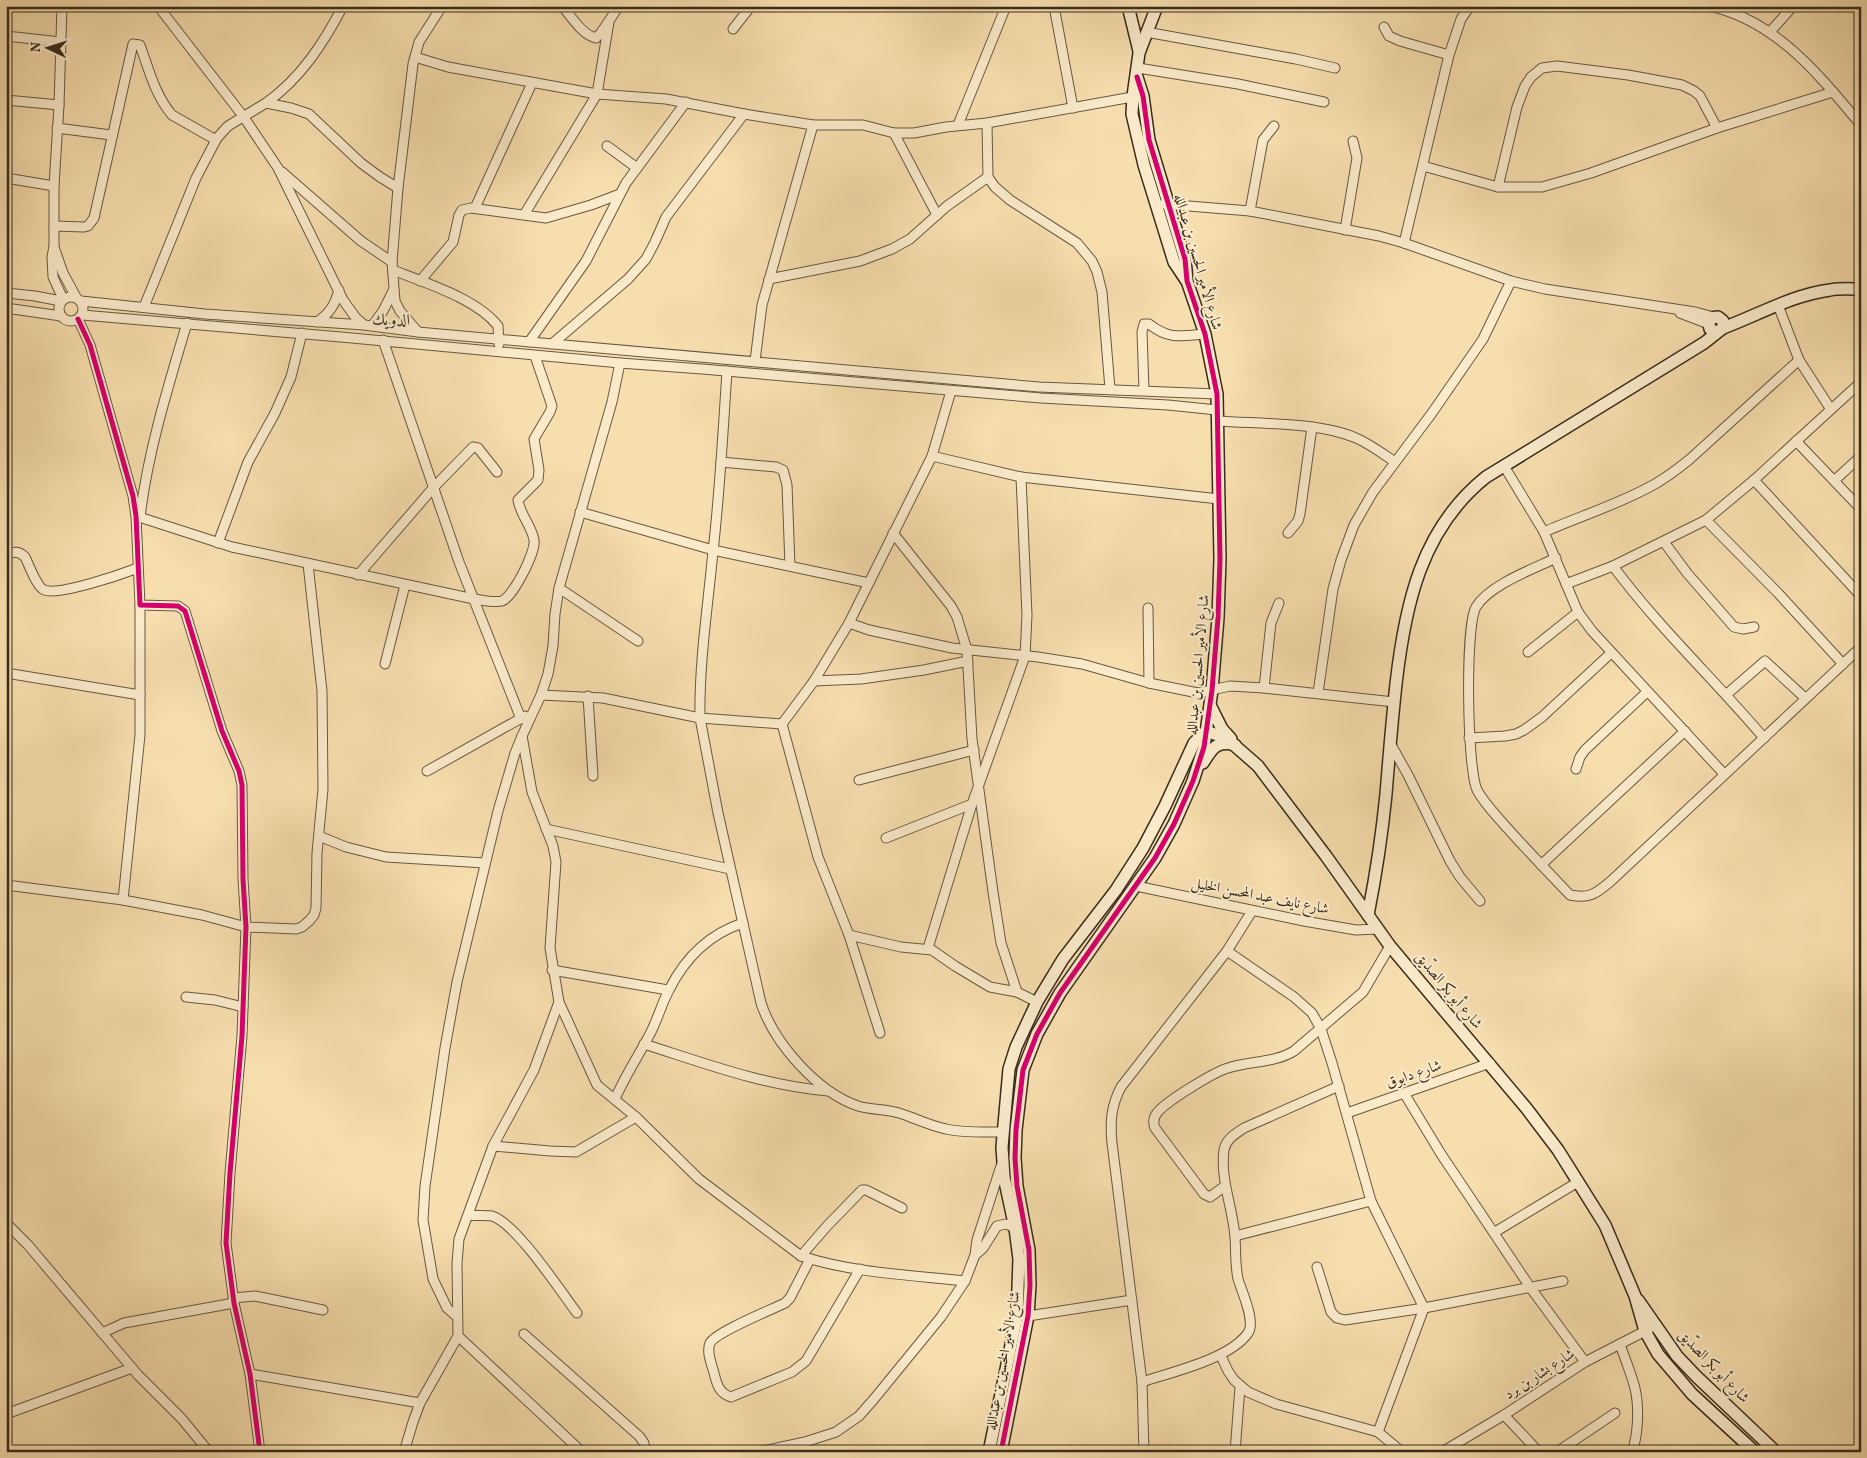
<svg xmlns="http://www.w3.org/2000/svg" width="1867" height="1458" viewBox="0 0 1867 1458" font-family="Vollkorn,Amiri,serif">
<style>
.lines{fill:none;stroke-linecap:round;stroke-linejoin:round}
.street-casing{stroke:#675841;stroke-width:11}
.secondary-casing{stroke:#372c1d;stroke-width:14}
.street{stroke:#faeaca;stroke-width:9}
.secondary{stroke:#faeaca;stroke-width:11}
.cycleway-casing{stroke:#faeaca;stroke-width:8}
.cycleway{stroke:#d6006c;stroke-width:5}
.labels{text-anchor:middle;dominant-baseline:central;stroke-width:4;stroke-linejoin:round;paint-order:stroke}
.street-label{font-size:15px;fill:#372c1d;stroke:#faeaca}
.neighbourhood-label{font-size:16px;fill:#372c1d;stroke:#faeaca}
</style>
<rect width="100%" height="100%" fill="#f7deae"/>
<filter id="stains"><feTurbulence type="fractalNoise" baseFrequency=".004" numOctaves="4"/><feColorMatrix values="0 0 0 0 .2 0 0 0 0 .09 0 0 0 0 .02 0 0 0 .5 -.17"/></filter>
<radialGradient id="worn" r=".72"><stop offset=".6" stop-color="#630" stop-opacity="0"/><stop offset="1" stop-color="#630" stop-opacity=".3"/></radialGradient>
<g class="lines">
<g class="street-casing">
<g id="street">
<polyline points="62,6 59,105 54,186 54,246 52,257 53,277 63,299"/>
<polyline points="158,6 243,116 278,168 343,300 356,318 364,325"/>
<path d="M562,6C571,16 582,35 596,38L600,34L619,6"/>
<polyline points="1054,6 1073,108"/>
<path d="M1709,6C1776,20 1819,75 1861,125"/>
<polyline points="1384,27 1389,36 1400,41 1449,55"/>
<polyline points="733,29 751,6"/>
<polyline points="1146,32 1296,59 1335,68"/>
<polyline points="1770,32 1793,6"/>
<polyline points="6,36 61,42"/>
<polyline points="415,57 448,67 597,94 666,99 744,114 813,125 863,125 894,133 914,133 946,127 987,123 1138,96"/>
<polyline points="1138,68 1238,84 1324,102"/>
<polyline points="6,100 59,105"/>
<path d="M266,103C301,78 323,44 343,6"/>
<polyline points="987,123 988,177 995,187 1010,200 1077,243 1092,261 1097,272 1102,292 1110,389"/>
<polyline points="958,125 1006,6"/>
<polyline points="57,128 111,135"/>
<polyline points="894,133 937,215"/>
<polyline points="607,146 637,168"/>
<polyline points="1423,166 1498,187 1542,187 1591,173 1717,128 1833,92"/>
<polyline points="282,172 361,241 392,262"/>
<polyline points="6,178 54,186"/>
<polyline points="1498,187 1517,107 1525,86 1531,77 1542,68 1557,66 1628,75 1682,85 1694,91 1700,96 1717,128"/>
<polyline points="1164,204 1250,211 1379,236 1404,243 1511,281 1545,289 1695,312 1714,317"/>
<polyline points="475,208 532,83"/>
<polyline points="1250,211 1263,140 1274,126"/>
<polyline points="524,215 597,94 609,22"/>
<path d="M54,226L84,227L88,226L94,218L133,44L140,45C149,70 155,95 172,115L216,140"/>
<polyline points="1345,230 1357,158 1353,141"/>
<polyline points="1404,243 1449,55 1461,19 1470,6"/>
<polyline points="54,247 63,273 76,297"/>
<path d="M393,270C425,283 476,298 498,326L499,344"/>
<polyline points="769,279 860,261 892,249 910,239 947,206 988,177"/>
<polyline points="420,281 453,242 459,215 462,210 471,208 546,218 591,205 620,194"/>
<polyline points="6,293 35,296 61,301"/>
<circle cx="71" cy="309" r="12"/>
<polyline points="81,301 205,314 364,325 418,332 1039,387 1217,394"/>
<polyline points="1778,305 1799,360 1830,408"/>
<polyline points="144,307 196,178 217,138 228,126 266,103 291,108 309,114 361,163 380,177 398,188"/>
<polyline points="6,308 61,316"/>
<polyline points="1680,313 1709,324"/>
<polyline points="82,315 341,337 620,363 702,369 1041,398 1168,405 1217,410"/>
<polyline points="78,319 90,345 133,496 136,516 140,605 178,606 185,611 222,731 239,771 242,785 243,879 246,927 242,1036 230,1173 226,1243 234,1303 250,1374 260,1452"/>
<path d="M317,322C329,314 335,305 339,290"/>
<polyline points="372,326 383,311 393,291"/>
<polyline points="418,332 400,311 395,301 392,262 398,188 413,64 419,42 442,6"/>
<polyline points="383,340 459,562 521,719"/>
<polyline points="529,342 586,261 626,183 686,102"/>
<polyline points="552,344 628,279 646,259 655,242 666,217 744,114"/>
<polyline points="755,361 762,305 813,125"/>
<path d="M727,371C723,431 720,491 713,551C708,606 699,662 700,718L782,724"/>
<path d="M1144,390L1142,332L1144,324H1149C1169,340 1182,336 1205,334"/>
<polyline points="951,391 932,456 849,623 869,630 952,648 1038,657 1082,664 1149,683 1198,693 1230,686 1264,688 1394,702"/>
<path d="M1218,421C1258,424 1320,422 1356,438C1370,444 1383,454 1395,462"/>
<polyline points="1796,441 1861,509"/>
<polyline points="932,456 1021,477 1219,499"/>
<polyline points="721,462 776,467 783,470 787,485 790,566"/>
<polyline points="1504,466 1544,532 1578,612 1592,631 1724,774"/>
<polyline points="1754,480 1861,596"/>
<polyline points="1835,480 1861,456"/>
<polyline points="580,512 713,550 869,583"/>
<path d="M136,516L232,547L474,599C482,600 494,603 502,601C513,597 536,552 534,540C532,526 520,515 518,500L538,480L539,470L534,439L550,412L552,406L535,356"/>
<path d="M140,517C148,451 168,387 187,323"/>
<polyline points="1706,520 1778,593 1843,664"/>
<path d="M1544,532C1580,516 1620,504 1655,484C1667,477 1679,468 1690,459L1799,360"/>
<polyline points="893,533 951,606 957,617 967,650 972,739 993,892 1001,943 1017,992"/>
<polyline points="1288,533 1298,521 1300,514 1312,427"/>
<polyline points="1664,542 1687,573 1734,627 1743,629 1754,627"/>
<polyline points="218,543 248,462 275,413 291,377 302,333"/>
<path d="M6,555C14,551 19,551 25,557C29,565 37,587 44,590C59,596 122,574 138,568"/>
<path d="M1556,558C1533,569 1489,585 1476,607C1465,626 1467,768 1477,790C1483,801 1492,811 1500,820C1523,846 1546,870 1570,895C1591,899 1596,893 1611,881L1861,647"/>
<path d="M1613,566C1659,628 1715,680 1764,738"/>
<polyline points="358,575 434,487 473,447 478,448 497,472"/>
<polyline points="1566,584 1613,566 1706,520 1754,480 1861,382"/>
<polyline points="559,588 638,641"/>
<polyline points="1148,608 1149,683"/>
<polyline points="1528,652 1578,612"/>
<polyline points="385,664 405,585"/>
<polyline points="6,673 140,695 140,605"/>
<polyline points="814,681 861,679 924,670 968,661"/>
<polyline points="1264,688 1271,623 1279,603"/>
<polyline points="1318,693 1333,589 1341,560 1354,525 1373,492 1432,413 1483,339 1511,281"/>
<polyline points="1727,694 1765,661 1805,698"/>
<path d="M541,695L603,698L700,718L718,813L761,1003C774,1043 817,1092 858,1106C871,1110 886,1109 899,1113C915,1118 930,1126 946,1129C964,1133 984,1132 1003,1132"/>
<polyline points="588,696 593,776"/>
<polyline points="782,724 818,857 849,935 880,1033"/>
<polyline points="782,724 814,681 849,623"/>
<polyline points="1469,738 1505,736 1516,734 1524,730 1542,717 1611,653"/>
<polyline points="1390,743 1408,775 1450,861 1460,877 1480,901"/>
<polyline points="1576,769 1580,757 1585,750 1647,692"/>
<polyline points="427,771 525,716"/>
<polyline points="859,780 974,750"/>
<polyline points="546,829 730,869"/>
<polyline points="319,836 346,847 386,857 485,863"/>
<polyline points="886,838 972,804"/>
<polyline points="1541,865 1685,731"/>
<polyline points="6,885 123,900 202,915 246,927 296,929 302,927 309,921 314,915 316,908 317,853 323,789 322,691 308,564"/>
<polyline points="1136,886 1304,921 1356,930 1378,929"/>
<polyline points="123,900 140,735 140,695"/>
<polyline points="849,935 901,947 932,950 955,966 990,987 1017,992 1037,1002"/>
<polyline points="928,948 972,804 1025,656 1027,615 1021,477"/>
<polyline points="1227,951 1294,997 1312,1013 1321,1029 1332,1063 1371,1201 1424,1308 1378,1432"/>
<polyline points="552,970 668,990"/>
<polyline points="186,997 215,1000 243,1007"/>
<polyline points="559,1002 597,1085 636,1117 699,1179 801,1256"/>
<path d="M644,1044C704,1063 765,1086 828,1091"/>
<polyline points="1404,1093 1441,1154 1530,1287 1585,1362"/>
<path d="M615,1099C625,1076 639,1055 651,1032C658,1018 662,1003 669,990C685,958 709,934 743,923"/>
<polyline points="1347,1113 1490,1063"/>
<polyline points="493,1146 550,1151 576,1152 636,1117"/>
<path d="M1225,1186L1210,1197L1204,1194L1155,1128C1153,1123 1153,1118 1157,1113C1165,1102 1214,1072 1228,1068C1249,1061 1275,1063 1294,1051L1363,992L1390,946"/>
<path d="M902,1208L866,1190H862L827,1226L801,1256C853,1273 911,1275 965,1281"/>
<path d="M469,1215C476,1216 485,1215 492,1216C516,1223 561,1292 577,1313"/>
<polyline points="6,1223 28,1245 138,1375 182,1419 209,1452"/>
<polyline points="1495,1232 1578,1182"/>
<polyline points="1235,1236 1371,1201"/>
<polyline points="975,1255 983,1248 997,1226 1006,1224 1015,1228"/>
<path d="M810,1259L790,1298L785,1303C771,1310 716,1332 710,1343C706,1352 712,1365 714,1373C717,1385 719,1393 731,1397L792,1372L806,1361L860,1269"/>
<polyline points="1317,1267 1331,1312 1337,1318 1345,1320 1424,1308 1563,1281"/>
<polyline points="233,1298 255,1296 323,1310"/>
<polyline points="456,1316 447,1308 433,1279 423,1220 425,1186 445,1048 457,982 498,811 515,753 522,736"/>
<polyline points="1028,1316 1132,1300"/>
<polyline points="102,1333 124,1323 234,1303"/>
<polyline points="524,1334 639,1436 644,1443 645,1452"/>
<polyline points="458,1336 457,1263 459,1239 493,1146 534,1070 559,1002 550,948 556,862 553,846 532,792 522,736 541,695 548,674 553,646 555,614 559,588 612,402 620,363"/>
<path d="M1620,1344C1625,1360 1633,1377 1636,1393C1639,1411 1638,1435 1632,1452"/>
<polyline points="1221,1356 1228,1371 1234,1380 1248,1392 1276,1404 1378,1432 1402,1452"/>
<polyline points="250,1374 420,1403"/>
<path d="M1142,1382C1172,1372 1230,1359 1248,1333C1256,1322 1242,1292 1238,1279C1235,1265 1236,1251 1235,1237C1233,1208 1220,1180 1224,1150C1226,1139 1235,1134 1244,1128L1339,1086"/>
<polyline points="6,1414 132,1368"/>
<polyline points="1504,1415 1539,1452"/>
<polyline points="404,1452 413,1422 420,1403 458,1336 582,1452"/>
<polyline points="758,1452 805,1442 836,1432 859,1416 874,1399 941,1317 965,1281 975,1255 977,1240 1001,1166"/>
<path d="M1144,1452L1142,1382L1112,1143C1110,1122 1111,1106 1121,1087L1227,951L1252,911"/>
<polyline points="1235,1452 1240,1387"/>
<polyline points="1442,1452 1504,1415 1585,1362 1649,1329"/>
<polyline points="1557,1452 1615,1413"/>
</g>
</g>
<g class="secondary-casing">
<g id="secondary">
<polyline points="1128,6 1139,51"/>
<polyline points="1157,6 1139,53 1133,96 1132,114 1144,165 1174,262 1186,280"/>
<path d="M1723,328C1758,315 1792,295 1830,290C1840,288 1851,289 1861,289"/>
<polyline points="1210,705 1222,729 1231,739"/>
<polyline points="1206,731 1226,738 1258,766 1326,856 1390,946 1527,1109 1558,1150 1605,1225 1635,1296 1645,1331 1658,1354 1692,1394 1755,1452"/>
<path d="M1203,763C1212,748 1217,740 1235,745"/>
<path d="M1368,915C1376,874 1382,835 1386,794C1389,757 1392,721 1396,684C1405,605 1421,529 1486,477L1704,343L1723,328V321L1718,317L1711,318L1709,324L1710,329L1717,332"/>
<polyline points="1638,1300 1677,1356 1696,1376 1776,1452"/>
<polyline points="989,1452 1017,1316 1019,1259 1015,1228 1004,1177 1002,1147 1009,1069 1016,1047 1037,1002 1063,959 1116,890 1143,848 1165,806 1194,743 1206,731"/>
<polyline points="1001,1452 1028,1316 1030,1285 1029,1250 1017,1186 1015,1158 1016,1130 1023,1070 1037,1034 1060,993 1155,858 1174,824 1193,781 1204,747 1212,690 1218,618 1220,559 1217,394 1205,334 1187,281 1185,259 1149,140 1143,96 1137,77"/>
</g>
</g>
<use href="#street" class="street"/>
<use href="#secondary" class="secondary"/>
<g class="cycleway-casing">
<g id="cycleway">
<polyline points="78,319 90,345 133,496 136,516 140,605 178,606 185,611 222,731 239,771 242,785 243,879 246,927 242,1036 230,1173 226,1243 234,1303 250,1374 260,1452"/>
<polyline points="1001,1452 1028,1316 1030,1285 1029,1250 1017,1186 1015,1158 1016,1130 1023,1070 1037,1034 1060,993 1155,858 1174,824 1193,781 1204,747 1212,690 1218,618 1220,559 1217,394 1205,334 1187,281 1185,259 1149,140 1143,96 1137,77"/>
</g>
</g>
<use href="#cycleway" class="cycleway"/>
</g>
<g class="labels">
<g class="street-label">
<text transform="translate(1197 262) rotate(74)">شارع الأمير الحسين بن عبدالله</text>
<text transform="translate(1199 665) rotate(-85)">شارع الأمير الحسين بن عبدالله</text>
<text transform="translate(1260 897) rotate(11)">شارع نايف عبد المحسن الخليل</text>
<text transform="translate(1448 991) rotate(50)">شارع أبو بكر الصدّيق</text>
<text transform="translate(1414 1075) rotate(-19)">شارع دابوق</text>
<text transform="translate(1004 1361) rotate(-80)">شارع الأمير الحسين بن عبدالله</text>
<text transform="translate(1713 1367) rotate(46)">شارع أبو بكر الصدّيق</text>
<text transform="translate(1540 1375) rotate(-33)">شارع بشار بن برد</text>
</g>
<g class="neighbourhood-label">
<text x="391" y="321">الدويك</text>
</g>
</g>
<rect width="1867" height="1458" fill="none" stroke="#f7deae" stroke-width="25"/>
<rect x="8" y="8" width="1852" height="1443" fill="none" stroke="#372c1d" stroke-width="2.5"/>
<rect x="12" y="12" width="1842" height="1433" fill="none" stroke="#372c1d"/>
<g transform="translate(48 48) rotate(274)" stroke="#faeaca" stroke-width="4" paint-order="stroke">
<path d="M0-4L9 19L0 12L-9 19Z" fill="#372c1d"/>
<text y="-8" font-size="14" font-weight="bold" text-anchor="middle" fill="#372c1d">N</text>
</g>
<rect width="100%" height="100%" filter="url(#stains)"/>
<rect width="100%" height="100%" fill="url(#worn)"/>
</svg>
